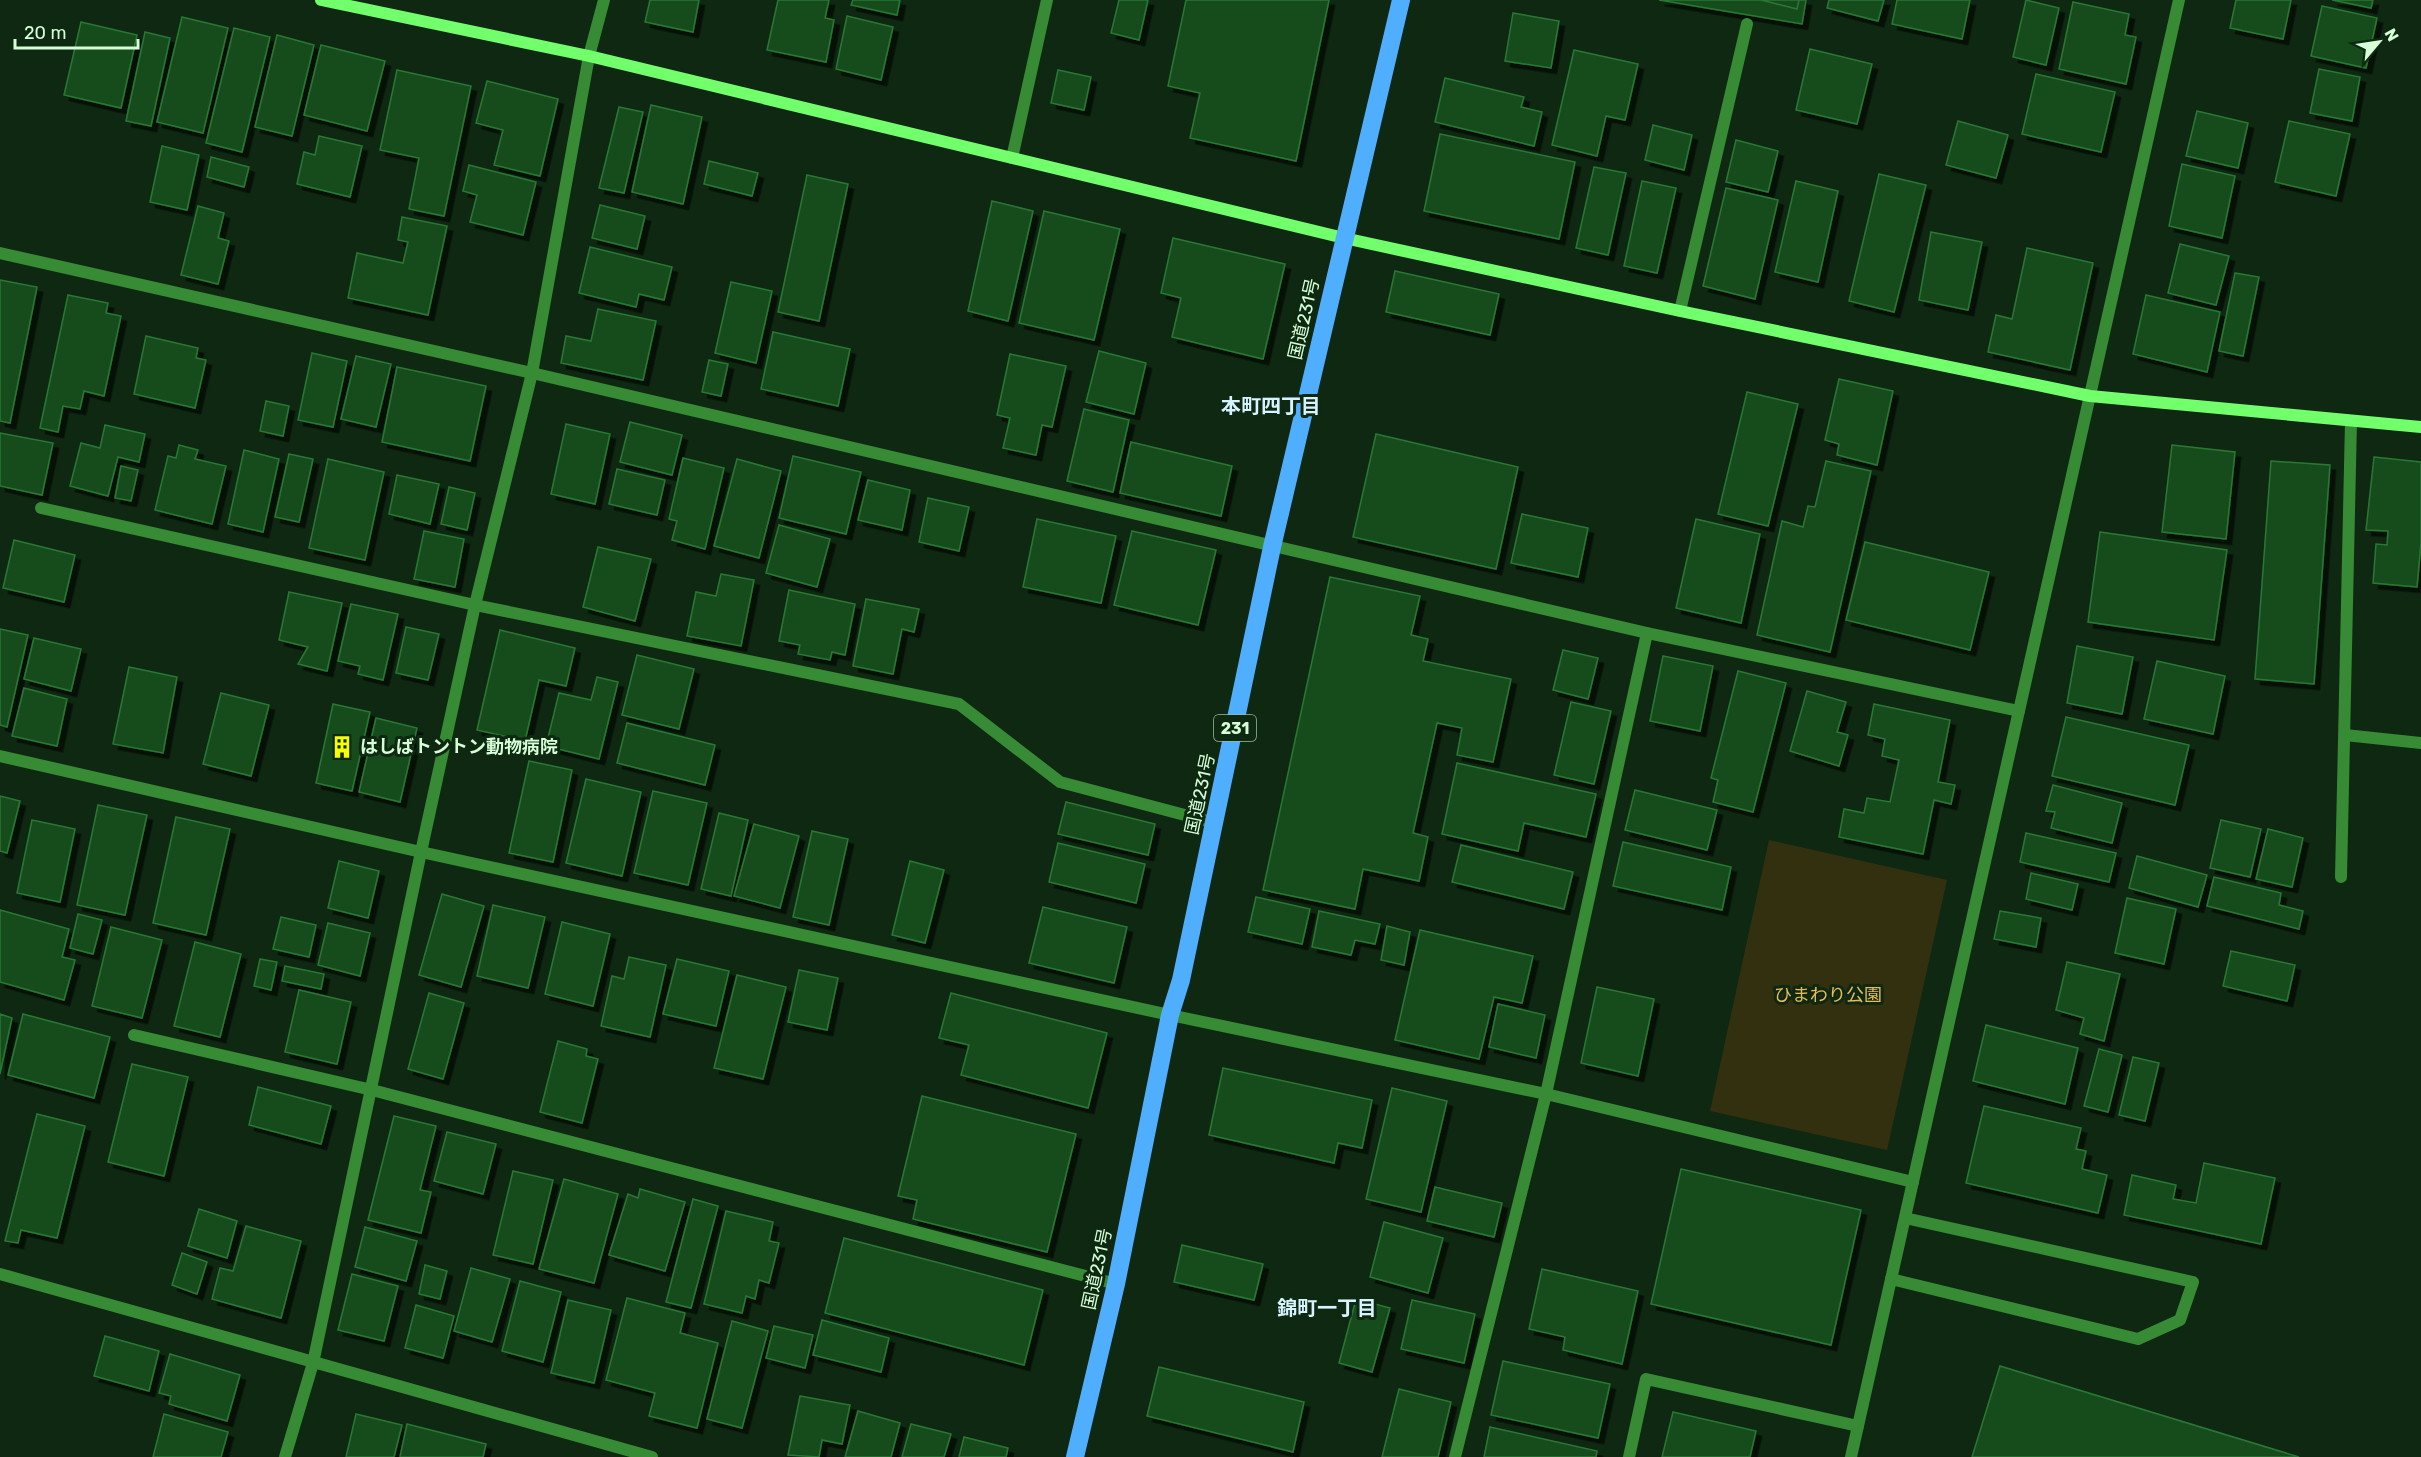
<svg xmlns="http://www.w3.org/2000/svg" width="2421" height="1457" viewBox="0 0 2421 1457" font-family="Rubik,'Noto Sans JP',sans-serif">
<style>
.green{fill:#333010}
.building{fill:#184b1f;stroke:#287933;stroke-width:1.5;filter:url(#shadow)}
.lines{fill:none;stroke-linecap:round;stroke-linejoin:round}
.lane{stroke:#378b35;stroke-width:12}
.street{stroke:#378b35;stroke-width:12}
.secondary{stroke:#71ff6c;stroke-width:12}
.highway{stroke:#50aeff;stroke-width:18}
.labels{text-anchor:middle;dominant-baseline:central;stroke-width:6;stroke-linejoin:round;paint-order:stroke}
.shield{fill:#0e2811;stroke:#99be9c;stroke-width:1.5}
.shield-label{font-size:16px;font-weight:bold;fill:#d5ffd7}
.street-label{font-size:18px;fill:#d5ffd7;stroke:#0e2811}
.poi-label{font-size:18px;font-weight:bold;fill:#d5ffd7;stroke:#0e2811;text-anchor:start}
.park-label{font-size:18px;fill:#eabc56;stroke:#0e2811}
.neighbourhood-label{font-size:20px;font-weight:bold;fill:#d7f3ff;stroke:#0e2811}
</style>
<defs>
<filter id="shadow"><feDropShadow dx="5.5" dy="5.5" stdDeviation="0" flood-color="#0009"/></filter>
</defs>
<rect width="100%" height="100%" fill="#0e2811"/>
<polygon class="green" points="1769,840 1947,880 1887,1150 1710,1111"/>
<g class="building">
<polygon points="650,0 699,0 693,32 645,22"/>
<polygon points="778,0 829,0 825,18 834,20 826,62 767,50"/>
<polygon points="853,0 900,0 897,15 851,5"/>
<polygon points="1119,0 1148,0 1139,40 1111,33"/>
<polygon points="1186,0 1329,0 1296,161 1190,138 1200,93 1168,86"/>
<polygon points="1659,0 1806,0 1802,24"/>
<polygon points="1761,0 1799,0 1797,9"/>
<polygon points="1829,0 1884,0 1878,21 1827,8"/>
<polygon points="1897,0 1970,0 1962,39 1892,24"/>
<polygon points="2026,0 2059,8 2046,65 2013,57"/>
<polygon points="2236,0 2291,0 2283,39 2230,28"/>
<polygon points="2332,0 2373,0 2371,8"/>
<polygon points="2073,2 2129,14 2125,35 2136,37 2126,84 2059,69"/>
<polygon points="2322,6 2377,18 2366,68 2311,56"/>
<polygon points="1513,13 1559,21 1551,68 1505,61"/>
<polygon points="847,16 893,27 881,80 836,69"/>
<polygon points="182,17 228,28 203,133 157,122"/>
<polygon points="81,22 137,35 121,108 64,95"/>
<polygon points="234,28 270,37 242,152 206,143"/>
<polygon points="145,32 170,38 151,126 126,121"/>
<polygon points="277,35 314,45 292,136 255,127"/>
<polygon points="321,45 385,61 367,131 304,115"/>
<polygon points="1810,49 1872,64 1857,124 1796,110"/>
<polygon points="1574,50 1638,64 1625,120 1606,116 1597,156 1552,145"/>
<polygon points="2319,69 2360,77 2352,121 2310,113"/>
<polygon points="397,70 471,86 444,216 409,209 419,158 380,150"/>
<polygon points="1058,70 1091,77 1084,110 1051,103"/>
<polygon points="2036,74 2115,92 2101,152 2022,134"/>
<polygon points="1445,78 1524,97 1521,107 1542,112 1534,146 1435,122"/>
<polygon points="487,81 558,99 540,176 494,165 503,130 476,123"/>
<polygon points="651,105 702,117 683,204 632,192"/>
<polygon points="619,107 643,112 624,193 599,188"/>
<polygon points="2197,111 2248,123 2238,168 2186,156"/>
<polygon points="1958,121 2008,135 1996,178 1946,165"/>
<polygon points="2289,121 2350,134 2336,196 2275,182"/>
<polygon points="1653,125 1692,135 1684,170 1645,160"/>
<polygon points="1440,134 1575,162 1559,239 1424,211"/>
<polygon points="319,136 362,146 350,197 297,184 304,152 315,155"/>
<polygon points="1736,140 1778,151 1768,192 1726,182"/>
<polygon points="162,146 199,155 187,210 150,202"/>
<polygon points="211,157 249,167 244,187 207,177"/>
<polygon points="709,161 758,173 752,196 704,184"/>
<polygon points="2182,164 2235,176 2222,238 2169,226"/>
<polygon points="469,165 536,182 523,235 470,222 477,195 463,191"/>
<polygon points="1594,167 1626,173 1608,255 1576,248"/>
<polygon points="1879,174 1926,185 1894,312 1849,301"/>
<polygon points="807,175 848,184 819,321 778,312"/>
<polygon points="1642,181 1676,188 1657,273 1624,266"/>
<polygon points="1796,181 1838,191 1818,282 1775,272"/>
<polygon points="1726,188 1778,200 1755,299 1703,286"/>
<polygon points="992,201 1033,211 1008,321 968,311"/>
<polygon points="600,205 645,216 637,249 592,238"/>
<polygon points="198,206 224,213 218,238 229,241 218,284 181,275"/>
<polygon points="1044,211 1120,229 1094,340 1019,323"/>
<polygon points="402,217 447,226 428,315 348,298 357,253 403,263 408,242 398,240"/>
<polygon points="1931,232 1982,242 1968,310 1919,300"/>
<polygon points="1173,238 1285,264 1263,359 1172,337 1181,298 1161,293"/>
<polygon points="2180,244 2229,256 2216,305 2168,293"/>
<polygon points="590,247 672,267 664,300 639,294 636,307 579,293"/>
<polygon points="2027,248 2093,263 2070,370 1988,352 1996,315 2012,319"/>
<polygon points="1395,271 1499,294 1490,335 1386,312"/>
<polygon points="2235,273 2259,277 2243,356 2219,351"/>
<polygon points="0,280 37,287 10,423 0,421"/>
<polygon points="731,282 772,291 756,363 715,353"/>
<polygon points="68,295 108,303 106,313 121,316 104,396 84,391 80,409 63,406 58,432 40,428"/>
<polygon points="2146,295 2220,312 2207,372 2133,354"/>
<polygon points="598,309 656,321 643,380 561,363 566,336 591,341"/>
<polygon points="773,332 850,349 838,406 761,389"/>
<polygon points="146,336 198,348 196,358 206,360 195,408 134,394"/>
<polygon points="1099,351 1146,363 1134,414 1086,402"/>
<polygon points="312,353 347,361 333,427 298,420"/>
<polygon points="1010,354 1066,366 1052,427 1042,425 1036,455 1003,448 1010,418 997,415"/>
<polygon points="356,356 391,364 376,427 341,419"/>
<polygon points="709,360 728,364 721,396 702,392"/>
<polygon points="397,367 486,386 470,461 382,442"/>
<polygon points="1839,379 1893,391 1877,465 1837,455 1839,444 1825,440"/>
<polygon points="1747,392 1798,404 1768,526 1718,514"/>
<polygon points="266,401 289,406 283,436 260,431"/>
<polygon points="1084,409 1129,420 1113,492 1067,481"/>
<polygon points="630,422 682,435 672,475 620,462"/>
<polygon points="566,424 610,434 595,504 551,494"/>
<polygon points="105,425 145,434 139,462 118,457 108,496 70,486 81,443 100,448"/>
<polygon points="0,433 53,443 42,495 0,486"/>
<polygon points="1376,434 1518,467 1496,569 1353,537"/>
<polygon points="1131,442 1232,466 1221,516 1120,493"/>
<polygon points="179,445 198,450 195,459 226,466 212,524 155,510 168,456 176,458"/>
<polygon points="2172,445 2235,452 2226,539 2162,532"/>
<polygon points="244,450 279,459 263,532 228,524"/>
<polygon points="289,454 313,459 299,522 275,517"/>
<polygon points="793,456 861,472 846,534 779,518"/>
<polygon points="2374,457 2421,462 2421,543 2417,587 2373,583 2376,544 2387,545 2388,531 2366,530"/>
<polygon points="683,458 724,468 705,549 672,540 677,521 669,519"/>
<polygon points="328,459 384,472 365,560 309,548"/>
<polygon points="737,459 781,471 759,558 714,546"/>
<polygon points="1826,461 1871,471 1830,652 1757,635 1782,521 1803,527 1808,506 1815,507"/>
<polygon points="2271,461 2330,465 2314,684 2255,679"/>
<polygon points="121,466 138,470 131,501 115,498"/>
<polygon points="617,469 665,480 657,515 609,504"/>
<polygon points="397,475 439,484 430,524 389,514"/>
<polygon points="868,480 910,490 902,530 858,520"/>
<polygon points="449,487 475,493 467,530 441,524"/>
<polygon points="928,498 969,507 959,551 919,542"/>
<polygon points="1522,514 1588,528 1578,577 1511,563"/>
<polygon points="1037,519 1116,536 1101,603 1023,587"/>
<polygon points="1696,519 1760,534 1741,623 1676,608"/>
<polygon points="779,525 830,539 817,587 766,573"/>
<polygon points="424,531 464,539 455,587 414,579"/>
<polygon points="1132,531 1216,550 1198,625 1114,605"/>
<polygon points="2100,532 2227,550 2214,640 2088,622"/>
<polygon points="14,540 75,555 64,602 3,588"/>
<polygon points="1865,542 1989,572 1970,650 1846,620"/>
<polygon points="598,547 651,559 635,621 583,607"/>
<polygon points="721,574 754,580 741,646 687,636 696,592 716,596"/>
<polygon points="1330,577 1420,596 1411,635 1428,639 1423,661 1511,679 1493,762 1457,755 1462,728 1437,723 1413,833 1428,837 1419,881 1363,869 1355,909 1263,890"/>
<polygon points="789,590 855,604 845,655 832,652 830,660 798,654 800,645 779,641"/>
<polygon points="289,592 342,603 327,671 298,664 308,647 279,640"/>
<polygon points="866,599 919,609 914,632 902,629 893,674 853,666"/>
<polygon points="351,604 398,614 383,680 358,674 360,666 338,661"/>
<polygon points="406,627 439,634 428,680 396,673"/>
<polygon points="0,629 28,635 7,727 0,725"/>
<polygon points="500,630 575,648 566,686 539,680 525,741 477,730"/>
<polygon points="34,638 81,649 71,691 24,679"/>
<polygon points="2077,646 2133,657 2122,714 2067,703"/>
<polygon points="1563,650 1598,658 1588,699 1553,690"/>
<polygon points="637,655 694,669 679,729 622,715"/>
<polygon points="1663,656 1713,666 1700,731 1650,721"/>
<polygon points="2157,661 2225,676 2213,734 2144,719"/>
<polygon points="129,667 177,677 163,753 113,744"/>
<polygon points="1738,671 1786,683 1753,812 1713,802 1718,780 1711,778"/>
<polygon points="597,677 618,682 599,759 546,746 559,693 591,700"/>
<polygon points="24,688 67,699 57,746 12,736"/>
<polygon points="1807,691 1846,702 1837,732 1848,735 1839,766 1790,751"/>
<polygon points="221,693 269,705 251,776 203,764"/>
<polygon points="1571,702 1611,711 1594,784 1554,775"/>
<polygon points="333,704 370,712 352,791 316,783"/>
<polygon points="1874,704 1950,720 1938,782 1955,785 1951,804 1934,800 1923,854 1839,837 1844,809 1864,813 1867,798 1890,802 1899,760 1882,756 1885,739 1868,735"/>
<polygon points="2066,717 2189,745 2175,805 2052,776"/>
<polygon points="376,718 417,728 400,802 359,792"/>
<polygon points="627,723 715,745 705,785 617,763"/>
<polygon points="529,761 572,770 553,862 509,853"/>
<polygon points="1457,763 1596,794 1586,837 1524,823 1518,851 1442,834"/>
<polygon points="586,779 641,792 622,876 566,863"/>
<polygon points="2053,785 2122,803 2112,843 2051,828 2055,812 2046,811"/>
<polygon points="1635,790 1717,810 1707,850 1625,830"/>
<polygon points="653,791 707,803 688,885 634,873"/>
<polygon points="0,796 20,801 7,853 0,851"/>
<polygon points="1066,802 1155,824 1148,855 1058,834"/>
<polygon points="98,805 147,815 125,915 77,905"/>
<polygon points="719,813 748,820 731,896 701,889"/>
<polygon points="176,817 230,829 206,935 153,923"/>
<polygon points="32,820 75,829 60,902 17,893"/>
<polygon points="2221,820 2261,829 2250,877 2210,868"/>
<polygon points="754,824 799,836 780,908 734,896"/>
<polygon points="2268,829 2303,838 2292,887 2256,879"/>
<polygon points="812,831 848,839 829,925 793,917"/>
<polygon points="2026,833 2116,853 2109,882 2020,862"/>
<polygon points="1623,842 1731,867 1722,910 1613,886"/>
<polygon points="1058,843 1145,864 1136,903 1049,882"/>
<polygon points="1461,845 1573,872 1564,909 1452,882"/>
<polygon points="2137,856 2207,875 2198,907 2129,888"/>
<polygon points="339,861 379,871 368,918 328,908"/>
<polygon points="910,861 944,870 925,943 892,935"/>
<polygon points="2031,873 2078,884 2072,910 2026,899"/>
<polygon points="2214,877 2281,893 2279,905 2303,911 2299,929 2207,906"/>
<polygon points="442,894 484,906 461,987 419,975"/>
<polygon points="1256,897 1310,909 1302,944 1248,932"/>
<polygon points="2127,898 2176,909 2164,964 2115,953"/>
<polygon points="493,905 545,917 528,988 477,976"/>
<polygon points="1043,907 1127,927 1114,983 1029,963"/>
<polygon points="0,910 69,929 62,957 75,960 64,1000 0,982"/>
<polygon points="1319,911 1380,924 1375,944 1355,940 1351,955 1312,947"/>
<polygon points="2000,911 2041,918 2036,947 1994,939"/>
<polygon points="78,914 102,920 93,954 70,948"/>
<polygon points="281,917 316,925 309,957 273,949"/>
<polygon points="562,922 610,934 593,1006 545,994"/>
<polygon points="328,923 370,933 360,976 318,965"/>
<polygon points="1387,926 1410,932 1404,965 1381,960"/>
<polygon points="111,927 162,940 142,1018 92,1006"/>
<polygon points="1420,930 1533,956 1522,1003 1494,997 1479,1059 1395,1040"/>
<polygon points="195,942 241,954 220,1037 174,1026"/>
<polygon points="2231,951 2295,965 2287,1001 2223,986"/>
<polygon points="629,957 666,965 650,1037 601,1026 612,976 624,979"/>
<polygon points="260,959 277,962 271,990 254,986"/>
<polygon points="677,959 729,971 716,1026 663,1014"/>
<polygon points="2067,962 2120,974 2104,1041 2080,1034 2084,1018 2056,1010"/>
<polygon points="285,966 324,974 321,989 282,981"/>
<polygon points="799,970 838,978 827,1030 788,1022"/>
<polygon points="737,975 786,987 763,1079 714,1068"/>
<polygon points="1597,987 1654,999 1638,1076 1581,1063"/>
<polygon points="299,990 351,1002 337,1064 285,1052"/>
<polygon points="429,993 464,1003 443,1079 408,1069"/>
<polygon points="951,993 1107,1033 1088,1108 961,1075 969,1045 939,1038"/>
<polygon points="1498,1004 1545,1015 1536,1058 1489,1047"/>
<polygon points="0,1014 12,1018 0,1074"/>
<polygon points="23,1014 110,1037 94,1098 8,1075"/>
<polygon points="1986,1025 2078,1048 2065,1104 1973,1081"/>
<polygon points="558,1041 587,1049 586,1056 598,1059 582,1123 540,1112"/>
<polygon points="2099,1049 2122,1055 2108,1112 2084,1106"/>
<polygon points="2133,1057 2159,1063 2145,1121 2119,1115"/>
<polygon points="132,1064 188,1077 164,1176 108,1162"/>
<polygon points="1223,1068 1372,1100 1362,1148 1338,1143 1334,1163 1209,1135"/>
<polygon points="258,1087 331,1106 321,1144 249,1125"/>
<polygon points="1392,1088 1447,1101 1421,1212 1366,1199"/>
<polygon points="922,1096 1076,1134 1047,1252 913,1219 917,1200 898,1196"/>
<polygon points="1984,1106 2081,1128 2076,1149 2086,1151 2082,1169 2107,1175 2098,1213 1966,1183"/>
<polygon points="37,1114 85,1126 57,1238 21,1230 18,1243 5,1241"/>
<polygon points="394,1116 436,1126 420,1190 431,1192 421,1233 368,1220"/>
<polygon points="447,1132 496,1144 483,1194 434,1181"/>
<polygon points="2204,1163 2275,1178 2261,1244 2124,1215 2132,1175 2176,1185 2173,1199 2196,1203"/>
<polygon points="1681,1169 1861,1210 1831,1345 1651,1304"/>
<polygon points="513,1171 553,1180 533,1264 493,1255"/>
<polygon points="564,1179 618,1194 594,1283 539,1269"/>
<polygon points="1435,1187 1502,1203 1494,1237 1427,1221"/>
<polygon points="640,1189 685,1202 665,1271 609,1255 628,1194 638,1198"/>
<polygon points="693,1199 718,1206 691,1308 666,1302"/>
<polygon points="199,1209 237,1221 227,1258 188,1246"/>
<polygon points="726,1211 773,1222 769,1241 779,1243 769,1283 759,1280 755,1299 746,1296 742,1313 704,1304"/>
<polygon points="1384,1222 1443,1238 1428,1293 1370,1277"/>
<polygon points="246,1226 301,1241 281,1318 212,1299 220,1268 233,1271"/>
<polygon points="365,1227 417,1241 406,1281 355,1267"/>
<polygon points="844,1238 1043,1290 1024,1365 825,1313"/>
<polygon points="1182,1245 1263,1264 1254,1300 1174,1282"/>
<polygon points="182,1253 207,1262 197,1294 172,1285"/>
<polygon points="425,1265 447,1271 440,1299 419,1294"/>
<polygon points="471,1268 510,1279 492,1342 454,1331"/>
<polygon points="1542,1269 1638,1291 1622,1364 1563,1350 1565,1337 1529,1329"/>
<polygon points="352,1274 398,1286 384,1341 338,1330"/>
<polygon points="520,1281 561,1292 543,1362 502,1351"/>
<polygon points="627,1298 685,1313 680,1333 718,1343 697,1428 649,1416 655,1393 606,1380"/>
<polygon points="1356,1299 1390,1308 1372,1372 1339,1363"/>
<polygon points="568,1300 611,1310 594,1383 551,1373"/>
<polygon points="1412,1300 1475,1314 1464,1363 1401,1349"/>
<polygon points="416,1305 454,1316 443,1358 405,1348"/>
<polygon points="822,1320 889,1338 881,1372 813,1355"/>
<polygon points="732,1321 768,1331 742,1428 707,1419"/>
<polygon points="774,1326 813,1335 805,1368 766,1358"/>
<polygon points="105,1336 159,1351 149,1391 94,1376"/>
<polygon points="170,1354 240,1375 227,1421 169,1404 171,1396 159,1393"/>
<polygon points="1503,1361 1610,1384 1598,1438 1491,1415"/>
<polygon points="2000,1366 2299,1457 1972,1457"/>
<polygon points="1159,1367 1304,1402 1293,1452 1147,1416"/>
<polygon points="1399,1389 1451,1402 1438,1457 1382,1457"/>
<polygon points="800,1396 850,1405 842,1444 822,1440 819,1457 788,1455"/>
<polygon points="858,1411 900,1423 891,1457 845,1457"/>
<polygon points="1673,1412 1756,1431 1750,1457 1662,1457"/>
<polygon points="164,1414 228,1432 221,1457 153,1457"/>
<polygon points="356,1414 402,1425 394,1457 346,1457"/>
<polygon points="407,1424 486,1444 483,1457 400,1457"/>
<polygon points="911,1424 951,1434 944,1457 902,1457"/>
<polygon points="1490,1427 1597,1451 1596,1457 1484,1457"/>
<polygon points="964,1437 1008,1448 1006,1457 959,1457"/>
</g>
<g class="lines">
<g class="lane">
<polyline points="1012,158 1047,0"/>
<polyline points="1680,311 1747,24"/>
<polyline points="2345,735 2421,743"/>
<polyline points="2341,877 2351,421"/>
<polyline points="1891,1279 2138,1339 2180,1320 2193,1282 1905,1218"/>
<polyline points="1629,1457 1646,1379 1858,1426"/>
</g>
<g class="street">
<polyline points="0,253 532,373 1647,633 2019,711"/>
<polyline points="41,508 475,605 959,704 1060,782 1215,823"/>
<polyline points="0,756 421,852 1170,1015 1546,1094 1913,1182"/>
<polyline points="134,1035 372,1090 1116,1284"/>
<polyline points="0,1274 652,1457"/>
<polyline points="285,1457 313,1363 421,852 475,605 532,373 589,56 604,0"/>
<polyline points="1455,1457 1546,1094 1647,633"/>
<polyline points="1851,1457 2179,0"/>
</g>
<polyline class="secondary" points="321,0 589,56 1344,238 1680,311 2090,396 2421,427"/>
<polyline class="highway" points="1075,1457 1116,1284 1170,1015 1181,980 1272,547 1401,0"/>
</g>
<defs>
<g id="building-bare" transform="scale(1.8)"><path d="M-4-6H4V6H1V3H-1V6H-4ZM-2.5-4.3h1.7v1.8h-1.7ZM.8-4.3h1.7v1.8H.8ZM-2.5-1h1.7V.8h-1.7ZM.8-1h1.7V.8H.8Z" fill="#f5ff01" stroke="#0e2811" stroke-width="2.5" paint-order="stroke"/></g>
</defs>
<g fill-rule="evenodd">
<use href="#building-bare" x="342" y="747"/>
</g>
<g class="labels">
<rect class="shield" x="1214" y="715" width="42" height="26" rx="4.5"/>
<g class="shield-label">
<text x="1235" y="728">231</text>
</g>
<g class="street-label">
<text transform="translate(1304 319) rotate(-77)">国道231号</text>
<text transform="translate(1200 794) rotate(-78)">国道231号</text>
<text transform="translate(1097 1269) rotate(-78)">国道231号</text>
</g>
<g class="poi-label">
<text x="360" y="747">はしばトントン動物病院</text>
</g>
<g class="park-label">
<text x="1828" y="995">ひまわり公園</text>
</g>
<g class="neighbourhood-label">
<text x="1271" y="406">本町四丁目</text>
<text x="1327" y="1308">錦町一丁目</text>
</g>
</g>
<g transform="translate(2379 42) rotate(61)" stroke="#0e2811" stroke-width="4.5" paint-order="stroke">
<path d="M0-4.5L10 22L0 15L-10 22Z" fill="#d5ffd7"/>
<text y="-9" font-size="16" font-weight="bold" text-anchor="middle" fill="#d5ffd7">N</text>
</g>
<path d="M15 39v9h123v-9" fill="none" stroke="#d5ffd7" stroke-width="3"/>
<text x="24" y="39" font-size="18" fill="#d5ffd7" stroke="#0e2811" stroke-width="4.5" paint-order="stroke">20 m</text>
</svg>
